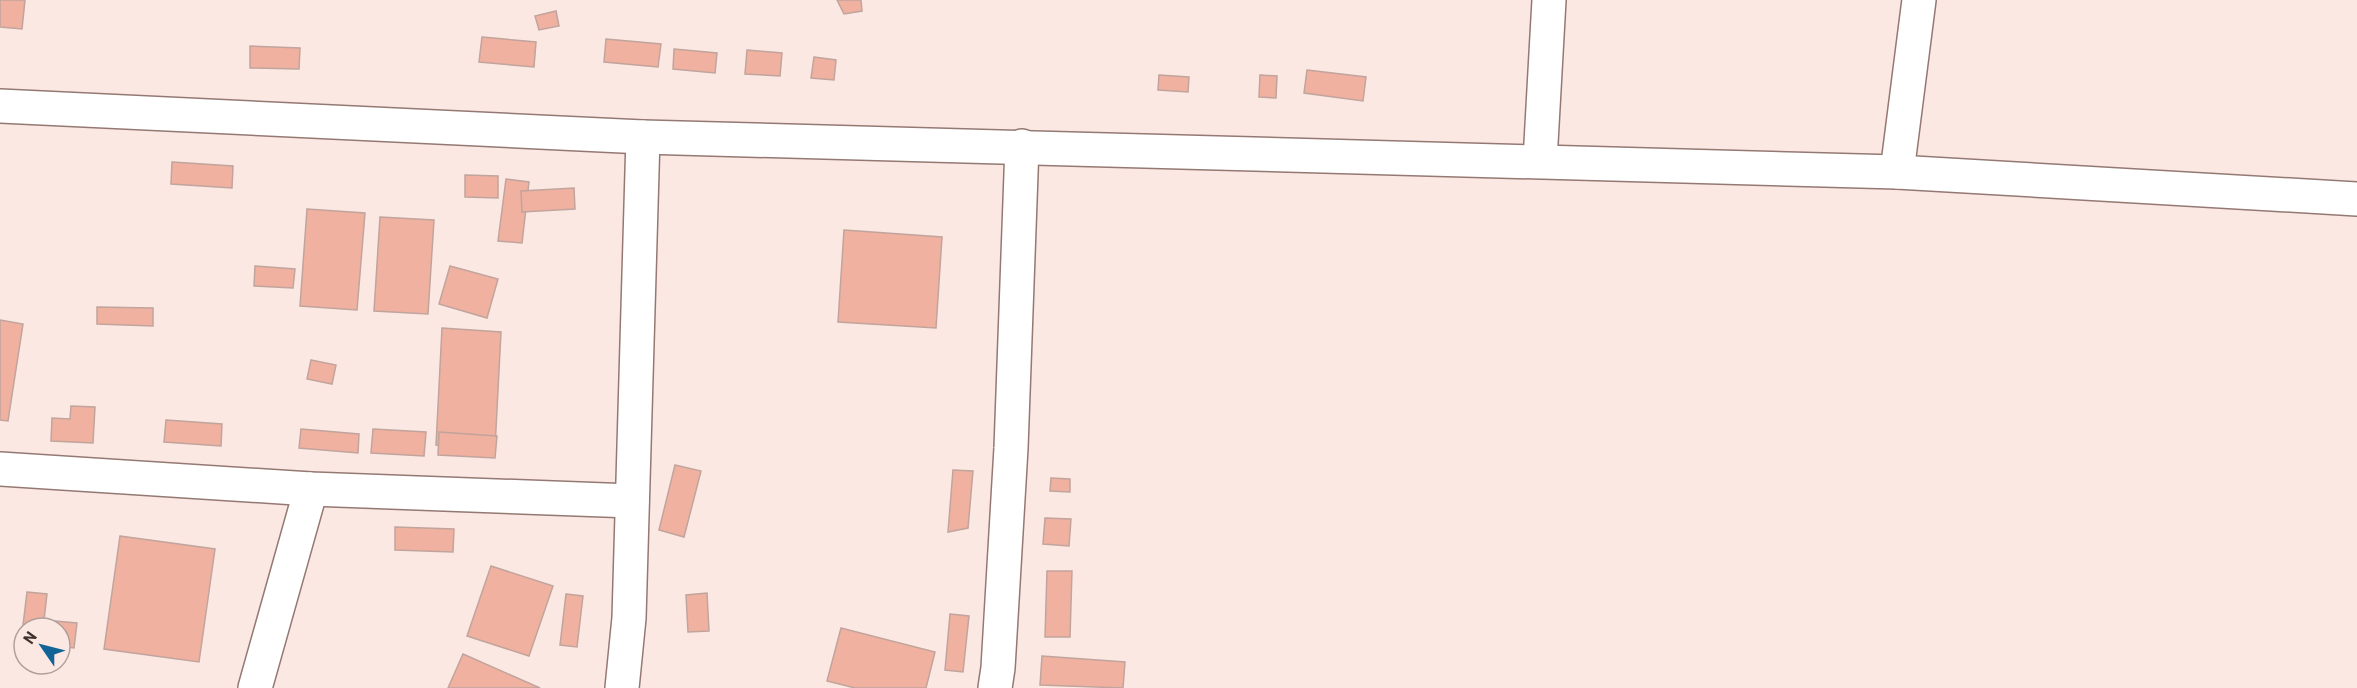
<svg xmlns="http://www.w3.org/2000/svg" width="2357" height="688" viewBox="0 0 2357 688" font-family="Barlow,sans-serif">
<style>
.building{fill:#f1b1a1;stroke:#c1a49c;stroke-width:1.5}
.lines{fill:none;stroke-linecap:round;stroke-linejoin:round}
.street-casing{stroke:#947972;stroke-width:36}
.street{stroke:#fff;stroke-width:33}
</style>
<rect width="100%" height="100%" fill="#fbe8e3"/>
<g class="building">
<polygon points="0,0 25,0 22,29 0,27"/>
<polygon points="837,0 861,0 862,11 844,14"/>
<polygon points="556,11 559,26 539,30 535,16"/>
<polygon points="482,37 536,42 534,67 479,62"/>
<polygon points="606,39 661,44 658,67 604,62"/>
<polygon points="250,46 300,48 299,69 250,68"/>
<polygon points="674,49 717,53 715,73 673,69"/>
<polygon points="747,50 782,53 780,76 745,74"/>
<polygon points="814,57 836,60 834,80 811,78"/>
<polygon points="1307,70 1366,77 1363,101 1304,93"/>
<polygon points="1159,75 1189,77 1188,92 1158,90"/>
<polygon points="1260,75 1277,76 1276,98 1259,97"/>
<polygon points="172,162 233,166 232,188 171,184"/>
<polygon points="465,175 498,176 498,198 465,197"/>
<polygon points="506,179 529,182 522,243 498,241"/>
<polygon points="574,188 575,209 522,212 521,191"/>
<polygon points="307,209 365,213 357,310 300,306"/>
<polygon points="380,217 434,220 428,314 374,311"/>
<polygon points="844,230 942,237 936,328 838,322"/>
<polygon points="255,266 295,269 293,288 254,286"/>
<polygon points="450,266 498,279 487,318 439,304"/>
<polygon points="97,307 153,308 153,326 97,324"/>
<polygon points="0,320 23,324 8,421 0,420"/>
<polygon points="442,328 501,332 495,448 436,445"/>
<polygon points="311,360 336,365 332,384 307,379"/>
<polygon points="71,406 95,407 93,443 51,441 52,418 70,419"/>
<polygon points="166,420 222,424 221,446 164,442"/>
<polygon points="301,429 359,434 358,453 299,448"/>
<polygon points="373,429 426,432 424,456 371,453"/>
<polygon points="439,432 497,436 495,458 438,455"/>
<polygon points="675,465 701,471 684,537 659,530"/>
<polygon points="953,470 973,471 968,528 948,532"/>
<polygon points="1051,478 1070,479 1070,492 1050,491"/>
<polygon points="1045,518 1071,519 1069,546 1043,544"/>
<polygon points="395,527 454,529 453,552 395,550"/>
<polygon points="120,536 215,549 199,662 104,649"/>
<polygon points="491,566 553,586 529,656 467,636"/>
<polygon points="1047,571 1072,571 1070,637 1045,637"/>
<polygon points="27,592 47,594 44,620 77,623 74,648 60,646 60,628 24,628 24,642 21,642"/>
<polygon points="707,593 709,631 688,632 686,595"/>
<polygon points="566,594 583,596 577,647 560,645"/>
<polygon points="950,614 969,616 963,672 945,670"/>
<polygon points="841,628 935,652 926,688 855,688 827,681"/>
<polygon points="463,654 540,688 448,688"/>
<polygon points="1042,656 1125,662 1123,688 1040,685"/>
</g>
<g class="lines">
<g class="street-casing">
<g id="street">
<polyline points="0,106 643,137 1897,172 2357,199"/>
<polyline points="1540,161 1549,0"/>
<polyline points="1897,172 1919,0"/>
<polyline points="0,469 311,489 632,501"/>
<polyline points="255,688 311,489"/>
<polyline points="622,688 629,618 643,137"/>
<polyline points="995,688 998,668 1011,448 1022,146"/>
</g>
</g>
<use href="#street" class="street"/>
</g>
<g transform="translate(42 646) rotate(305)"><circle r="28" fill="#fbe8e3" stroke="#b0a09b" stroke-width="1.5"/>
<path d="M0-4.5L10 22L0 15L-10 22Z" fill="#116496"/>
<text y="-9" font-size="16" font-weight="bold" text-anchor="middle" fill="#3f3330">N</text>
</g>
</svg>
